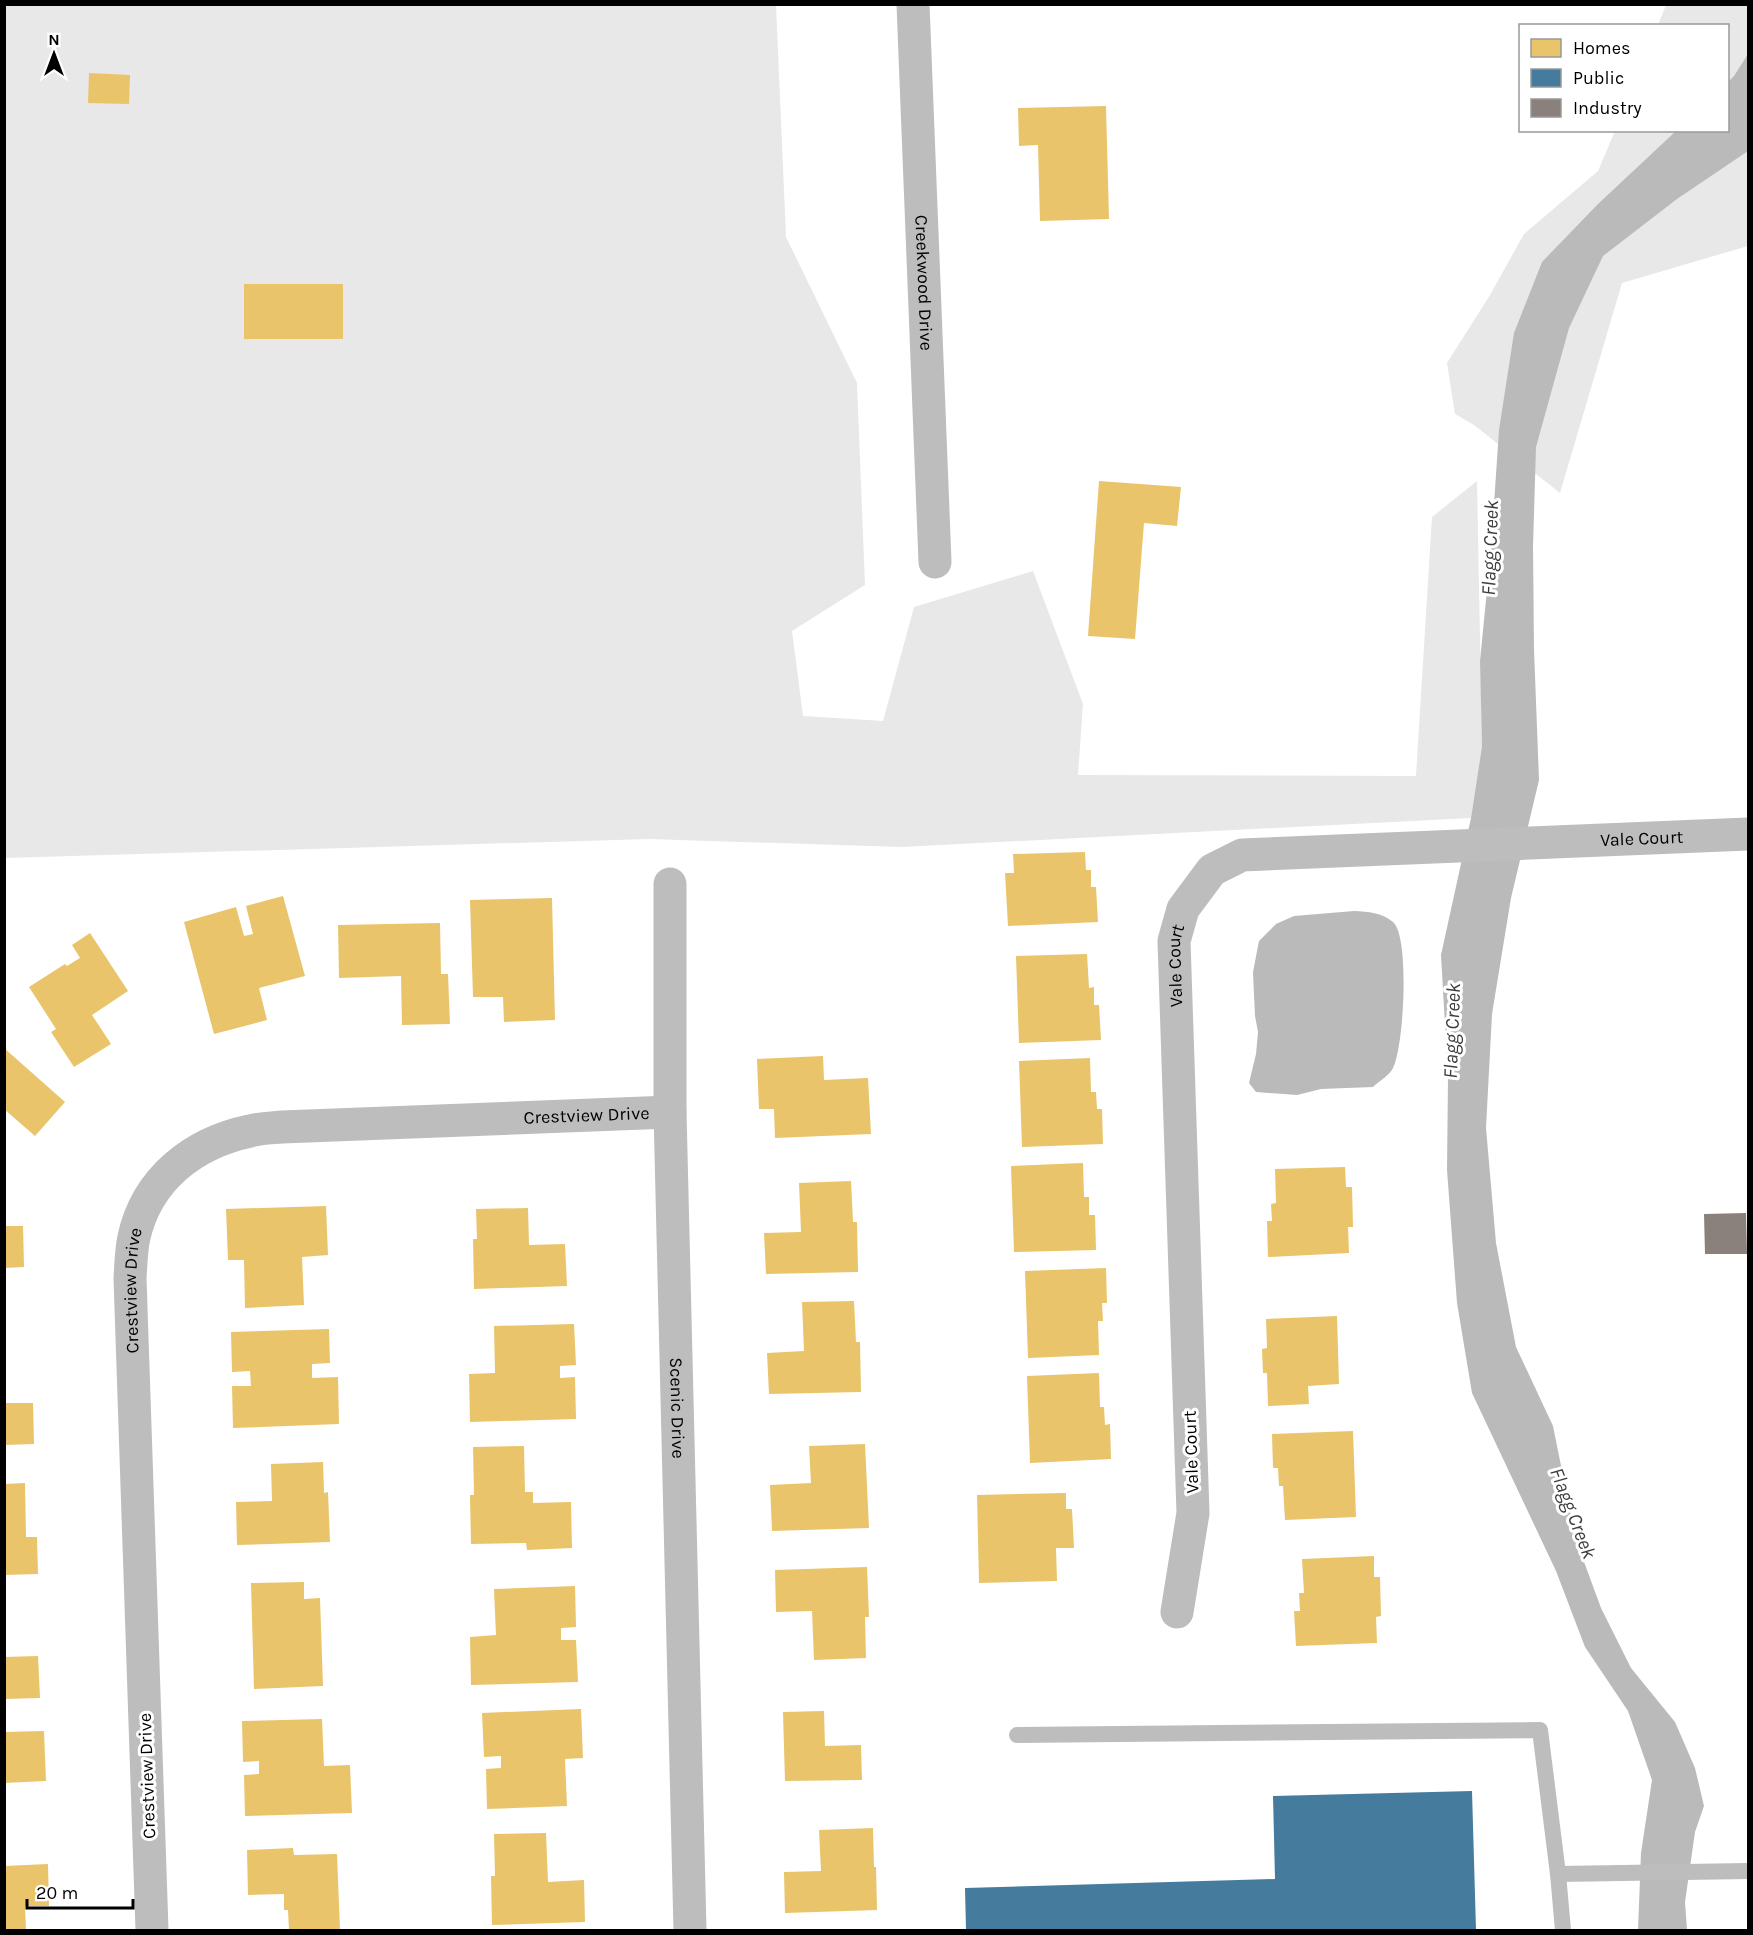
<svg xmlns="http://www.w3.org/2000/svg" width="1753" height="1935" viewBox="0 0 1753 1935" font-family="Karla,sans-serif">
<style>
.green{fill:#e8e8e8}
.water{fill:#bababa}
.homes{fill:#e9c46a}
.public{fill:#457b9d}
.industry{fill:#8a817c}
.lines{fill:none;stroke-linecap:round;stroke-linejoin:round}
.service{stroke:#bdbdbd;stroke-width:16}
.minor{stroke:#bdbdbd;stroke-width:33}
.labels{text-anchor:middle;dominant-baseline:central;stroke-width:6;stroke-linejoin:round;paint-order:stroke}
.street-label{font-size:18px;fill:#000;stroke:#fff}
.water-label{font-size:20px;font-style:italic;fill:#3d3d3d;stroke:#fff}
</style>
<rect width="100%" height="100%" fill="#fff"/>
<g class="green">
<polygon points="4,5 776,5 786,237 857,383 865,585 792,631 803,716 883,721 914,607 1033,571 1083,704 1078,775 1416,776 1432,517 1477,481 1482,746 1471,818 901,847 649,839 5,858"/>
<polygon points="1666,5 1748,5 1748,246 1622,283 1560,493 1474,425 1455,414 1447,363 1490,295 1524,234 1598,171 1615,131 1728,130 1728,26 1658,25"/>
</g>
<g class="water">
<polygon points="1748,54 1748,151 1677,199 1603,256 1569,328 1536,447 1533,547 1534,649 1539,780 1511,898 1492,1014 1486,1128 1496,1243 1516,1347 1553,1426 1576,1540 1601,1608 1631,1668 1675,1722 1695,1768 1704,1806 1695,1832 1685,1902 1687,1930 1638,1930 1641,1853 1652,1780 1628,1711 1585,1647 1556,1571 1472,1393 1457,1303 1447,1170 1448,1078 1441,955 1471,818 1482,746 1480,661 1491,549 1499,430 1514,333 1542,262 1598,204 1676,131 1728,130 1728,82 1734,76"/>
<path d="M1354,911C1369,912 1381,912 1393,922C1410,936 1404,1047 1393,1068C1390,1075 1379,1081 1373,1087L1321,1089L1297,1095L1256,1092L1249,1083L1256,1054L1258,1032L1255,1016L1253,972L1259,941L1276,924L1294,916Z"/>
</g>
<g class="homes">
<polygon points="89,73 130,75 129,104 88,103"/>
<polygon points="1106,106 1109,219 1040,221 1038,145 1019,146 1018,108"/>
<rect x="244" y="284" width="99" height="55"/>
<polygon points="1099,481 1181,487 1177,526 1144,523 1135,639 1088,636"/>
<polygon points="1085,852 1086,870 1091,870 1091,887 1096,887 1098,922 1008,926 1005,873 1014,873 1013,854"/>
<polygon points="283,896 305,976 259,988 267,1020 214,1034 184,922 236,907 244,936 253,934 246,906"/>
<polygon points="552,898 555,1020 504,1022 503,997 473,997 470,900"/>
<polygon points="440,923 441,974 448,974 450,1024 402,1025 401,976 339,978 338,925"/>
<polygon points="90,933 128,991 92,1015 111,1044 74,1067 51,1032 56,1029 29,987 65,964 67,966 80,958 72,945"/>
<polygon points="1087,954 1089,988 1094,987 1094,1005 1099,1005 1101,1040 1019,1043 1016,956"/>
<polygon points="4,1048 65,1102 35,1136 4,1109"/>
<polygon points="823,1056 824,1080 868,1078 871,1134 775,1138 774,1109 759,1109 757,1059"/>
<polygon points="1090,1058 1091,1092 1096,1092 1097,1109 1102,1109 1103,1144 1022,1147 1019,1061"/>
<polygon points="1083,1163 1084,1197 1089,1197 1089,1215 1095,1215 1096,1250 1014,1252 1011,1166"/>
<polygon points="1345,1167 1346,1187 1352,1187 1353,1227 1348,1227 1349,1253 1268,1257 1267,1221 1272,1221 1271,1204 1276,1203 1275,1169"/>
<polygon points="851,1181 853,1222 857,1222 858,1272 766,1274 764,1233 801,1232 799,1183"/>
<polygon points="326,1206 328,1255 302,1257 304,1305 245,1308 244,1260 228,1260 226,1209"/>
<polygon points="528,1208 529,1245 565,1244 567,1286 474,1289 473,1239 477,1239 476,1209"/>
<polygon points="4,1226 23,1226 24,1267 4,1268"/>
<polygon points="1106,1268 1107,1303 1102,1303 1103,1321 1098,1321 1099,1355 1028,1358 1025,1271"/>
<polygon points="854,1301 856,1342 860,1342 861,1392 769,1394 767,1353 804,1351 802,1302"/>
<polygon points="1337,1316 1339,1384 1308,1386 1309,1404 1268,1406 1267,1373 1263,1373 1262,1349 1267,1348 1266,1319"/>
<polygon points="574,1324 576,1365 560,1366 560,1378 575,1377 576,1419 470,1422 469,1374 495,1373 494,1326"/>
<polygon points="329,1329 330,1363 312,1364 312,1378 338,1377 339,1424 233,1428 232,1386 251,1386 250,1371 232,1372 231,1332"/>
<polygon points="1099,1373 1100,1407 1104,1407 1105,1425 1110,1424 1111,1459 1030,1463 1027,1376"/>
<polygon points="4,1403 33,1403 34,1444 4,1445"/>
<polygon points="1353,1431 1356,1517 1285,1520 1283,1486 1279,1486 1278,1468 1273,1468 1272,1434"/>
<polygon points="865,1444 869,1528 772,1531 770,1485 811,1483 809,1446"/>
<polygon points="524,1446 525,1492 533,1492 533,1503 571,1502 572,1548 527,1550 526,1543 471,1544 470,1495 474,1495 473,1447"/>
<polygon points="323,1462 324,1493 328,1492 330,1542 237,1545 236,1502 272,1501 271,1464"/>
<polygon points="25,1483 26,1537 37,1537 38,1574 4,1575 4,1484"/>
<polygon points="1066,1493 1066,1509 1072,1509 1074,1548 1056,1548 1057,1581 979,1583 977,1495"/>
<polygon points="1374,1556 1374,1577 1380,1577 1381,1616 1376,1617 1377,1643 1296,1646 1294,1611 1300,1611 1299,1593 1304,1593 1302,1559"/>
<polygon points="867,1567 869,1617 865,1617 866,1658 814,1660 812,1611 776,1612 775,1570"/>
<polygon points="304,1582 304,1599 320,1598 323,1686 254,1689 251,1583"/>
<polygon points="575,1586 576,1627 561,1628 561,1640 576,1640 578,1682 471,1685 470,1637 496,1635 494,1589"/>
<polygon points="38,1656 40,1698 4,1699 4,1657"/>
<polygon points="581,1709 583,1758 565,1759 567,1806 487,1809 486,1769 501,1768 501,1756 484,1757 482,1713"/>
<polygon points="824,1711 825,1746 861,1745 862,1780 785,1781 783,1712"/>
<polygon points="322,1719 324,1766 350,1765 352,1813 245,1816 244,1775 259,1774 259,1761 243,1762 242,1721"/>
<polygon points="44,1731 46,1781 4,1783 4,1732"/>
<polygon points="873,1828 874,1867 876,1867 877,1910 785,1913 784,1872 821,1871 819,1830"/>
<polygon points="546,1833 548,1882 584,1880 585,1922 492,1925 491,1876 495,1876 494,1834"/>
<polygon points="293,1848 294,1855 337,1854 340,1930 289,1930 288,1910 284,1910 284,1894 248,1895 247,1850"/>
<polygon points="48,1864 49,1906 25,1906 26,1930 4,1930 4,1866"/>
</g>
<polygon class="public" points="1472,1791 1476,1930 966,1930 965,1888 1275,1879 1273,1796"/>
<polygon class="industry" points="1746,1213 1747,1254 1705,1254 1704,1214"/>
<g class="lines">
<g class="service">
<polyline points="1017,1735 1540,1730 1558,1874 1563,1930"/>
<polyline points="1558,1874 1748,1871"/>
</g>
<g class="minor">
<path id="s1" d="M913,4L935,562"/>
<path id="s2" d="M670,884V1112L690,1930"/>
<path id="s3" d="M1177,1612L1193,1513L1174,941L1183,909L1212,870L1242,855L1748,834"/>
<path id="s4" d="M152,1930L130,1278C131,1265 131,1250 134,1237C147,1179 193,1143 250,1131C260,1128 271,1128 282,1127L670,1112"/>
</g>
</g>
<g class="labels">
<g class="street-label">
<text stroke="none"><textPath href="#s1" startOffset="279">Creekwood Drive</textPath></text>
<text stroke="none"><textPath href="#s3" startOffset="1188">Vale Court</textPath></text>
<text stroke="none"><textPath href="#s3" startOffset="648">Vale Court</textPath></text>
<text stroke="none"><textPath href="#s4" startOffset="1197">Crestview Drive</textPath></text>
<text stroke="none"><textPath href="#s4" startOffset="640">Crestview Drive</textPath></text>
<text stroke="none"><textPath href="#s2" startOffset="524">Scenic Drive</textPath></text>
<text transform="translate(1191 1452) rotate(-92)">Vale Court</text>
<text transform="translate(147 1776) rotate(-92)">Crestview Drive</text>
</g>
<g class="water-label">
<text transform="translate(1490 548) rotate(-88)">Flagg Creek</text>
<text transform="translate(1452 1031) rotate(-88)">Flagg Creek</text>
<text transform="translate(1573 1513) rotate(69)">Flagg Creek</text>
</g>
</g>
<rect width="1753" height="1935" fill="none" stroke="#000000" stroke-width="12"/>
<rect x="1519" y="24" width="210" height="108" fill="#ffffff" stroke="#999999" stroke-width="1.5"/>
<rect x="1531" y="39" width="30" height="18" fill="#e9c46a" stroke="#999999" stroke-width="1.5"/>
<text x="1573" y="54" font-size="18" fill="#000000">Homes</text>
<rect x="1531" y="69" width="30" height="18" fill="#457b9d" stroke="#999999" stroke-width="1.5"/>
<text x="1573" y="84" font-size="18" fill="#000000">Public</text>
<rect x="1531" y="99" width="30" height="18" fill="#8a817c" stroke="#999999" stroke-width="1.5"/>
<text x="1573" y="114" font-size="18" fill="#000000">Industry</text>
<g transform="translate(54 54)" stroke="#ffffff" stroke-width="4.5" paint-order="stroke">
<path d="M0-4.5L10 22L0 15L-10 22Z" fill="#000000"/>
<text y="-9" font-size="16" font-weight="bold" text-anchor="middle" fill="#000000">N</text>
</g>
<path d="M27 1899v9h106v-9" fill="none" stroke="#000000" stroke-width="3"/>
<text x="36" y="1899" font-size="18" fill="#000000" stroke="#ffffff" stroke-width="4.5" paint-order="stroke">20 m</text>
</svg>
